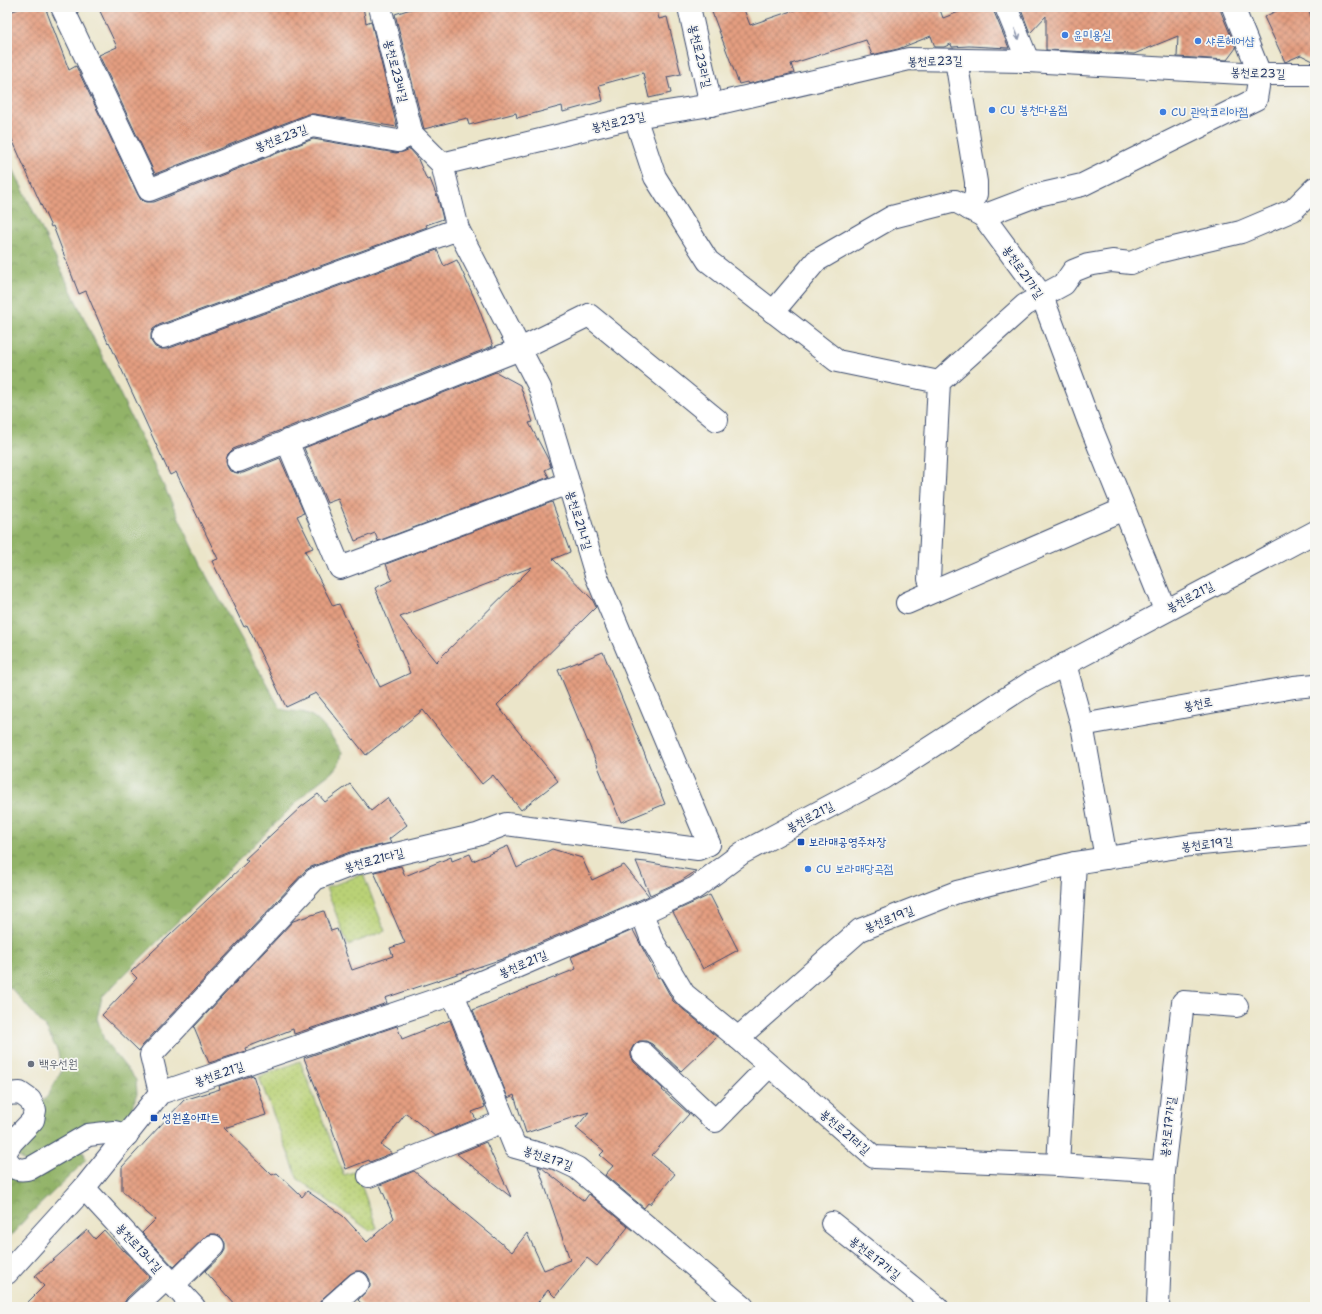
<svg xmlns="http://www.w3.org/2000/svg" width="1322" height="1314" viewBox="0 0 1322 1314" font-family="'Shantell Sans','Poor Story',sans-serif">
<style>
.green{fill:url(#green-dots);stroke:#6a806a}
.forest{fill:url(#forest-crowns);stroke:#567162}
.building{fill:url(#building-cross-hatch);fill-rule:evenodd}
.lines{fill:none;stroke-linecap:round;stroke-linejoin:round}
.minor-casing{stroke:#3a4a6e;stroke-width:24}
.minor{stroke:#fff;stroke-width:22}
.oneway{stroke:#8d97ae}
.shop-dot{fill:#3f7fe0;stroke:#f6f6f2;stroke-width:1.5}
.transit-dot{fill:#1a4fb4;stroke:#f6f6f2;stroke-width:1.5}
.worship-dot{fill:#6b7280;stroke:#f6f6f2;stroke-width:1.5}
.labels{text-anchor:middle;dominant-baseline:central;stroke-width:3.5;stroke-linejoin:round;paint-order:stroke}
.shop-label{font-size:12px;fill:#366cbe;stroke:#f6f6f2;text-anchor:start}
.street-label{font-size:12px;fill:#1b2f5e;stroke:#f6f6f2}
.transit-label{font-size:12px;fill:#164399;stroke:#f6f6f2;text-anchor:start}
.worship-label{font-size:12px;fill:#5b616d;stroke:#f6f6f2;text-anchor:start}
</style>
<defs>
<pattern id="green-dots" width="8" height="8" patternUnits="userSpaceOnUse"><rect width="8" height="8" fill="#b9d176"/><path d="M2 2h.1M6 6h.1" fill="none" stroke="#9eb468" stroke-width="1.8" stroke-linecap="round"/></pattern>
<pattern id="forest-crowns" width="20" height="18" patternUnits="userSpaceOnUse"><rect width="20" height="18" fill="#92b367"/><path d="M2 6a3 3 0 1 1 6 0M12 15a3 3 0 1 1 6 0" fill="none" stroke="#769258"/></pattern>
<pattern id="building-cross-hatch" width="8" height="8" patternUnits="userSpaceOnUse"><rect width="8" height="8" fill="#e49e80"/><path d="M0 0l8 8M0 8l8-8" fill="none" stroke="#b8816c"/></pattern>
</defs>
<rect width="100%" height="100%" fill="#f6f6f2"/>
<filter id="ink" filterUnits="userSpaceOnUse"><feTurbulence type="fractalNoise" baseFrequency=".025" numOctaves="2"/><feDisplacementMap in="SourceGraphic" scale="8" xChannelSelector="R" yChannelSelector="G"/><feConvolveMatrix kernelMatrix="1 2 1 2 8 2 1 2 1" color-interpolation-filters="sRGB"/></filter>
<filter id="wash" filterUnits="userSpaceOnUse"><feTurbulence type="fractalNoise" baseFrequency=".012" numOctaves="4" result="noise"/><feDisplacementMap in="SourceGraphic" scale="16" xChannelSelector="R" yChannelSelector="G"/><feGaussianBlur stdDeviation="0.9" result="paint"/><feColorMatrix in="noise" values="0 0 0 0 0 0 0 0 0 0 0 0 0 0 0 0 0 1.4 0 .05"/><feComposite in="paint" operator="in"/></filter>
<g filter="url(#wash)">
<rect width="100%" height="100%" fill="#ebe5c9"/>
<g class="green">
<polygon points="363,874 385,931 348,945 326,888"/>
<polygon points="300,1061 344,1175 356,1171 377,1228 370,1231 298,1179 259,1077"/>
</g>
<g class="forest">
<path d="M7,156L206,575L280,708C290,713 295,710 305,713C320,717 333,739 342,752L340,762L332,772L310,789L102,997L97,1018L104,1040L136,1080L137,1094L128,1118L113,1127L27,1164L15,1154L40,1103L47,1097L61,1072L58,1052L46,1028L11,988L7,987Z"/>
<polygon points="77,1150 84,1153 86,1159 80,1166 29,1215 7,1240 7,1169"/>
</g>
<g id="blocks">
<g class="building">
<path d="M24,7H45L69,70L76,66L138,195L141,200L147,202H154L313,139L396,153L403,152L410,149L417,157L427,180L430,179L438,199L443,219L426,225L427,227L159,325L153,329L151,334V341L155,347L161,349H167L437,250L444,266L457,260L478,306L493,346L233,449L228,454L226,460L227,466L230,471L237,473H243L280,458L304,513L297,516L313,548L305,551L333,606L339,604L380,687L410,673L375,588L392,580L386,564L552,502L570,552L553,559L592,599L596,607L497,705L558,781L521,810L493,775L482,784L423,710L366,755L316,693L286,707L247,625L244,627L212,561L218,559L176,472L170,475L109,342L108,343L86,291L79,294L53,226L51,227L7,128V13ZM532,567L436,662L400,617Z"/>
<polygon points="98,7 363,7 366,23 371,21 397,127 314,114 308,114 155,174 99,55 117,47"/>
<polygon points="417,7 656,7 659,19 667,17 681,74 667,77 671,93 649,98 643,73 599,85 603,101 563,112 562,106 517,118 516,113 469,125 467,118 424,129 395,14"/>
<polygon points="710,7 743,7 750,25 803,7 939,7 943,18 972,7 994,7 994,12 1009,48 969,46 952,47 951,44 944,47 935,47 931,36 898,49 872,55 866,40 791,64 794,73 748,84 747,82 739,84"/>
<polygon points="1020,7 1221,7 1221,12 1236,48 1227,60 1177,57 1178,36 1134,54 1046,50 1046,16 1030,33"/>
<polygon points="1284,7 1307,7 1315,25 1315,62 1301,55 1285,62 1264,17"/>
<polygon points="496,372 520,385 533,422 529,423 548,459 551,467 545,470 549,477 378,541 375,533 355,541 338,499 327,503 304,448"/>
<polygon points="603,652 665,804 621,822 558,670"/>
<polygon points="350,784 371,811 387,798 407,825 389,839 391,843 350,852 311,867 306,870 142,1046 139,1051 102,1015 137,978 131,972 248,861 245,859 301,807 318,794 325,802"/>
<polygon points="508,846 517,868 552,849 582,858 592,880 624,865 649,896 502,959 385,998 387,1003 294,1034 293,1029 245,1048 246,1051 209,1063 194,1027 293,921 324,911 331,931 337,929 352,970 393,956 390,948 405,943 374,872 401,866 405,876 451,857 452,861 470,854 473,861"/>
<polygon points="636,861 646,862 696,871 681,881 650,895"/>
<polygon points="710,895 738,950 703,969 673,912"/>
<polygon points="633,930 658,978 660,977 673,1001 717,1037 681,1071 652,1044 646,1041 639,1041 634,1045 631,1050 631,1056 634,1062 663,1089 662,1090 689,1114 652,1155 675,1174 650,1204 648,1203 644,1208 605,1175 613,1166 600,1155 604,1151 576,1128 589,1112 526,1133 514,1095 508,1098 473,1010 576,969 571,957"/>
<polygon points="450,1020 485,1107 472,1112 476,1119 435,1136 406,1113 381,1145 392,1153 370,1162 369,1160 346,1169 326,1111 325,1111 304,1058 397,1026 402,1039"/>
<polygon points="253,1075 266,1115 224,1128 272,1175 277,1173 302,1197 307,1191 343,1216 367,1242 394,1218 380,1185 414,1171 512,1252 527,1233 544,1270 570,1260 538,1166 542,1168 584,1201 589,1194 628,1227 597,1266 587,1258 555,1297 548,1290 534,1307 365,1307 358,1300 370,1287 370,1280 367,1274 362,1271 356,1271 350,1274 323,1298 319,1303 319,1307 237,1307 205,1271 222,1255 225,1250 225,1243 222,1238 216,1234 210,1234 205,1237 174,1267 142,1233 155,1220 122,1191 122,1167 184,1100 220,1089 219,1086"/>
<polygon points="486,1142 511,1197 457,1154"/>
<polygon points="87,1230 95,1239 104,1230 123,1251 124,1250 149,1277 127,1298 124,1303 124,1307 23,1307 44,1286 35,1276"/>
</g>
</g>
</g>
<g filter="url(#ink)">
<use href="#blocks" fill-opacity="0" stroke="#3a4a6e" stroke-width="1"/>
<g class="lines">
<g class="minor-casing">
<g id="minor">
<polyline points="62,7 149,190 312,126 398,141 412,134 442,164"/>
<polyline points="380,7 412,134"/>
<polyline points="689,7 711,105"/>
<polyline points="1006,7 1028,61"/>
<polyline points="956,60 976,182 976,194 969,209"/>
<polyline points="635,117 655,177 708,261 837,361 939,382"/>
<polyline points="442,164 635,117 711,105 909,59 1028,61 1260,74 1315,74"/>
<polyline points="442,164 458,229 540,388 596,575 709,844"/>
<polyline points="983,216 1038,195 1082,185 1256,99 1260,74 1233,7"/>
<polyline points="773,312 816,261 892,217 955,201 983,216 1042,296 1089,422 1165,610"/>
<polyline points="163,337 458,229"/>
<polyline points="287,441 340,568 568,483"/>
<polyline points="238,461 520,349 589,315 717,420"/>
<polyline points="934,591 929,579 939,382 1025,305 1064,284 1073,271 1088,265 1112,261 1131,263 1157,252 1241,232 1293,210 1315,188"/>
<polyline points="907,603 1124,509"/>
<polyline points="1065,664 1082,725 1106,858"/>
<polyline points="1082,725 1294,687 1315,685"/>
<polyline points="642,913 652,940 684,994 738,1038 874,1157 1058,1165 1163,1172"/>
<polyline points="453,994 515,1147 558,1159 577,1168 743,1307"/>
<polyline points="738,1038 860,930 957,892 1075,863 1106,858 1191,845 1315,833"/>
<polyline points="643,1053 715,1121 769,1066"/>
<polyline points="160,1093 151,1055 315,879 354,864 477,835 506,824 698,849 709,844"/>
<polyline points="7,1094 20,1093 30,1100 35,1110 33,1120 12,1142 7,1150"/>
<path d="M7,1160C13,1170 21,1171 31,1168L88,1135L114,1132L127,1135"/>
<polyline points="1058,1165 1075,863"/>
<polyline points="369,1176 504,1121"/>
<polyline points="84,1188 194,1307"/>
<polyline points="832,1223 937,1307"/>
<polyline points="7,1273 84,1188 160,1093 453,994 642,913 695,888 742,853 883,778 1030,683 1315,532"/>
<polyline points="173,1285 213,1246"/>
<polyline points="136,1307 167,1278"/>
<polyline points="331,1307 358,1283"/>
<polyline points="1158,1307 1163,1172 1183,1002 1237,1006"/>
</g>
</g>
<use href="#minor" class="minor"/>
</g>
<defs><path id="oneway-shaft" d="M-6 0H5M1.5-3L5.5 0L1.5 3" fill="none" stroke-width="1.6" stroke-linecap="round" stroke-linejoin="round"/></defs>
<use class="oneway" href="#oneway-shaft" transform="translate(1017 34) rotate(68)"/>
</g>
<g class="shop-dot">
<circle cx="1065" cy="35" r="4"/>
<circle cx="1198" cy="41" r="4"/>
<circle cx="992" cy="110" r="4"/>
<circle cx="1163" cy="112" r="4"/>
<circle cx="808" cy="869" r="4"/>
</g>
<g class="transit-dot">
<rect x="797" y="838" width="8" height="8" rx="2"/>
<rect x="150" y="1114" width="8" height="8" rx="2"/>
</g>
<circle class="worship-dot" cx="31" cy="1064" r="4"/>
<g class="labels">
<g class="shop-label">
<text x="1073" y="35">윤미용실</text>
<text x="1206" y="41">샤론헤어샵</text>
<text x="1000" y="110">CU 봉천다옴점</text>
<text x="1171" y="112">CU 관악코리아점</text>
<text x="816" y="869">CU 보라매당곡점</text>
</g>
<g class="street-label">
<text transform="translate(700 56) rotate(77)">봉천로23라길</text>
<text transform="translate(935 61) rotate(-1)">봉천로23길</text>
<text transform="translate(396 71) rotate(76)">봉천로23바길</text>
<text transform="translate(1258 73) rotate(2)">봉천로23길</text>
<text transform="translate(618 122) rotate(-13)">봉천로23길</text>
<text transform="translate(281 138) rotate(-21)">봉천로23길</text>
<text transform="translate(1023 272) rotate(55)">봉천로21가길</text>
<text transform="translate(579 520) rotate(73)">봉천로21나길</text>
<text transform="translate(1190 597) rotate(-28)">봉천로21길</text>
<text transform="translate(1198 704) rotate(-10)">봉천로</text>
<text transform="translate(810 817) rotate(-28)">봉천로21길</text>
<text transform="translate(1207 844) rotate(-6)">봉천로19길</text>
<text transform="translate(374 860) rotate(-15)">봉천로21다길</text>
<text transform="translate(889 919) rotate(-22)">봉천로19길</text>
<text transform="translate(523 964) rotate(-23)">봉천로21길</text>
<text transform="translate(219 1074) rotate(-19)">봉천로21길</text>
<text transform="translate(1168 1127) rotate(-83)">봉천로17가길</text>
<text transform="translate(845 1132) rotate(41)">봉천로21라길</text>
<text transform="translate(548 1158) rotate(19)">봉천로17길</text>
<text transform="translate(139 1248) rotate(48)">봉천로13나길</text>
<text transform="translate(875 1258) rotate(39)">봉천로17가길</text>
</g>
<g class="transit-label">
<text x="809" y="842">보라매공영주차장</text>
<text x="162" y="1118">성원홈아파트</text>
</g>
<g class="worship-label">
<text x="39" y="1064">백우선원</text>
</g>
</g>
<rect width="1322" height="1314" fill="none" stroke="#f6f6f2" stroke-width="24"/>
</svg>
